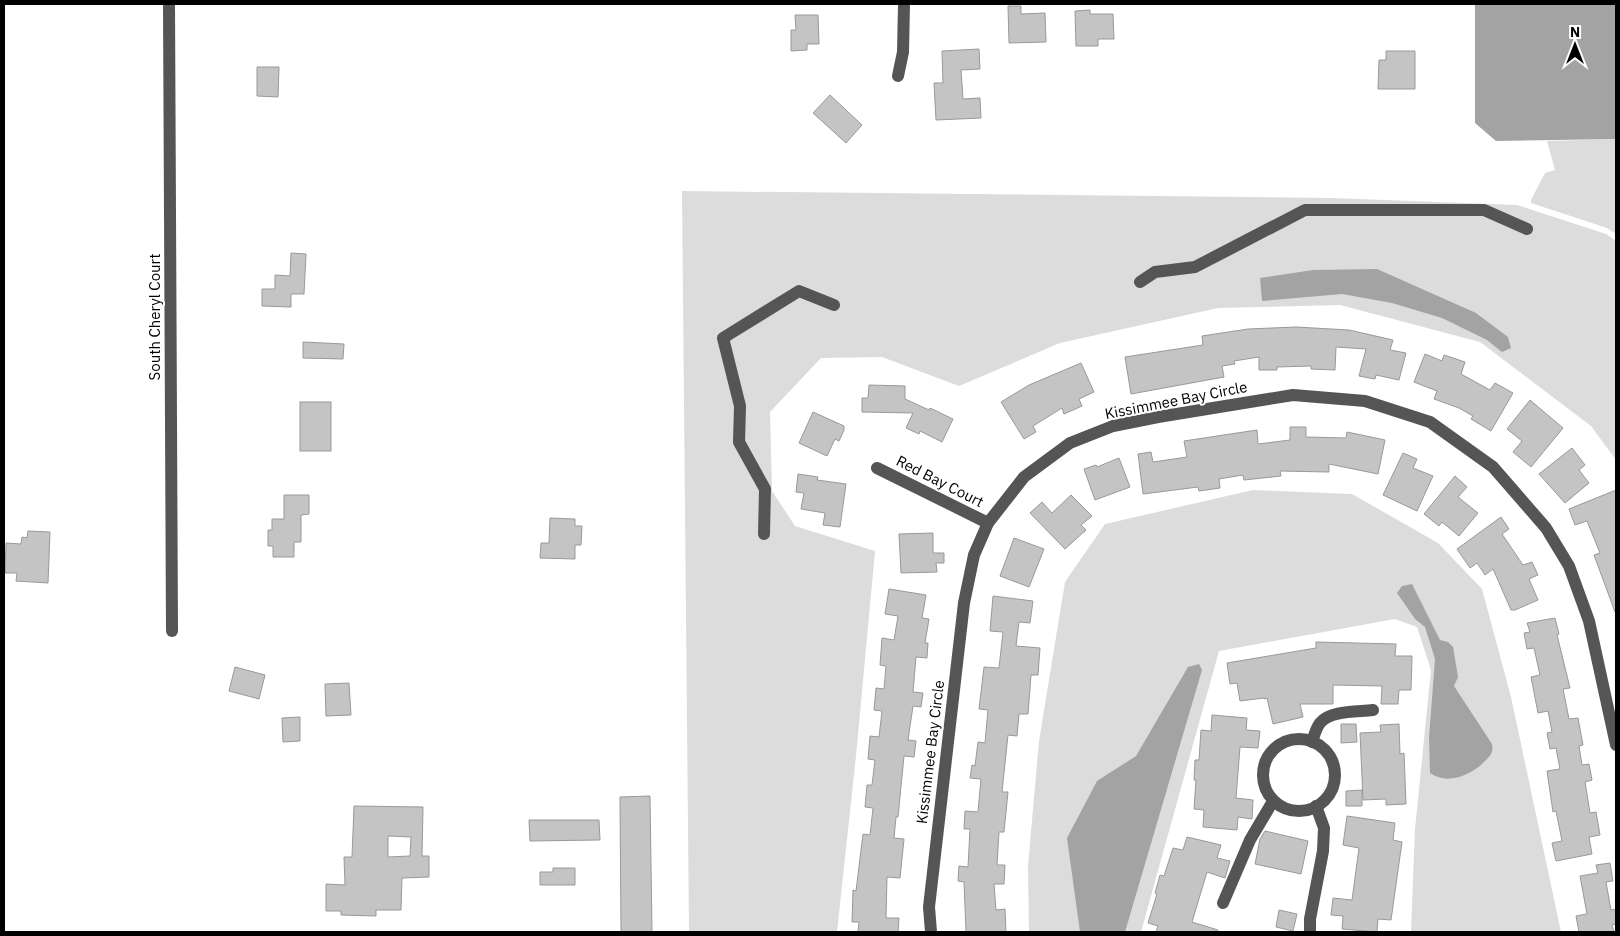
<svg xmlns="http://www.w3.org/2000/svg" width="1620" height="936" viewBox="0 0 1620 936" font-family="'IBM Plex Sans',sans-serif">
<style>
.green{fill:#dcdcdc}
.water{fill:#a3a3a3}
.building{fill:#c4c4c4;stroke:#999;fill-rule:evenodd}
.lines{fill:none;stroke-linecap:round;stroke-linejoin:round}
.minor{stroke:#555;stroke-width:12}
.labels{text-anchor:middle;dominant-baseline:central;stroke-width:4;stroke-linejoin:round;paint-order:stroke}
.street-label{font-size:15px;fill:#000;stroke:#fff}
</style>
<rect width="100%" height="100%" fill="#fff"/>
<g class="green">
<polygon points="1616,139 1616,234 1607,228 1531,203 1531,200 1545,173 1555,170 1547,141"/>
<polygon points="682,191 1332,198 1517,205 1606,234 1616,241 1616,460 1591,426 1480,342 1340,305 1218,308 1060,343 959,386 882,357 821,358 770,412 772,491 795,526 875,551 856,756 837,932 689,932"/>
<polygon points="1253,490 1352,494 1438,543 1482,589 1511,697 1561,932 1411,932 1415,829 1431,670 1417,627 1395,619 1219,651 1141,932 1029,932 1028,866 1039,741 1065,582 1105,524"/>
</g>
<g class="water">
<polygon points="1475,4 1616,4 1616,139 1496,141 1475,123"/>
<polygon points="1377,269 1476,313 1508,337 1511,348 1502,352 1487,340 1442,318 1392,303 1342,294 1262,301 1260,278 1313,270"/>
<path d="M1412,584L1440,640L1448,642L1453,647L1458,677L1454,686L1492,744C1494,754 1489,757 1482,764C1468,776 1447,785 1430,773L1429,738L1435,659L1425,627L1415,619L1397,593L1402,586Z"/>
<polygon points="1199,664 1202,670 1125,932 1080,932 1067,838 1097,781 1136,756 1188,667"/>
</g>
<g class="building">
<polygon points="1008,6 1021,6 1021,14 1045,13 1046,42 1009,43"/>
<polygon points="1090,10 1090,14 1113,14 1114,39 1098,39 1098,46 1076,46 1075,11"/>
<polygon points="795,15 818,15 819,44 807,44 807,50 791,51 791,30 796,30"/>
<polygon points="979,49 980,69 961,70 963,99 980,98 981,118 936,120 934,83 943,83 942,51"/>
<polygon points="1386,51 1415,51 1415,89 1378,89 1379,60 1386,60"/>
<polygon points="257,67 279,67 278,97 257,96"/>
<polygon points="830,95 862,125 846,143 813,113"/>
<polygon points="291,253 306,254 304,294 291,294 291,307 262,306 262,289 275,289 275,275 290,276"/>
<polygon points="1296,327 1349,330 1393,340 1390,350 1406,353 1399,380 1376,375 1375,379 1359,376 1366,349 1336,347 1335,370 1311,369 1311,366 1277,367 1277,370 1259,370 1259,357 1234,361 1235,364 1222,366 1224,377 1131,394 1125,357 1203,345 1202,336 1248,329"/>
<polygon points="303,342 344,344 343,359 303,358"/>
<polygon points="1425,354 1442,361 1444,355 1465,362 1461,374 1490,390 1495,383 1513,393 1491,431 1471,419 1473,416 1459,408 1434,399 1437,391 1414,382"/>
<polygon points="1081,363 1094,392 1079,399 1082,406 1064,414 1062,408 1033,426 1036,432 1024,439 1001,402 1029,385"/>
<polygon points="869,385 905,386 905,399 929,410 930,408 953,419 942,442 920,431 919,434 906,428 913,413 862,412 862,398 868,398"/>
<polygon points="1530,400 1563,428 1531,467 1513,452 1522,441 1507,429"/>
<rect x="300" y="402" width="31" height="49"/>
<polygon points="813,412 844,426 844,430 839,441 835,439 827,456 799,443"/>
<polygon points="1290,427 1306,427 1306,437 1346,438 1347,432 1385,440 1378,474 1329,464 1329,472 1280,471 1281,476 1244,480 1243,475 1219,479 1220,488 1199,491 1198,487 1143,494 1138,454 1151,452 1153,462 1187,457 1184,441 1257,430 1258,444 1290,440"/>
<polygon points="1572,448 1585,465 1579,470 1589,483 1565,503 1539,474"/>
<polygon points="1403,453 1417,459 1413,468 1433,476 1417,511 1383,495"/>
<polygon points="1119,458 1130,487 1095,500 1084,469 1096,465 1097,467"/>
<polygon points="798,474 818,477 817,480 846,484 840,527 823,525 825,513 801,509 804,493 796,492"/>
<polygon points="1455,476 1467,487 1458,497 1478,513 1459,536 1442,522 1439,526 1424,514"/>
<polygon points="1616,490 1616,612 1615,612 1594,555 1600,553 1587,521 1575,525 1569,509"/>
<polygon points="284,495 309,495 309,514 301,515 301,542 294,542 294,557 273,557 273,546 268,546 268,530 272,530 272,519 284,519"/>
<polygon points="1071,495 1092,516 1081,525 1086,530 1065,549 1030,513 1042,502 1052,513"/>
<polygon points="1501,517 1509,529 1502,534 1523,565 1532,562 1538,575 1529,579 1538,600 1515,610 1511,610 1493,569 1485,575 1477,563 1470,568 1457,549"/>
<polygon points="550,518 575,519 575,526 582,526 581,545 575,545 575,559 540,558 541,543 549,543"/>
<polygon points="28,531 50,532 48,583 16,581 17,573 5,573 6,543 21,544 22,537 27,538"/>
<polygon points="933,533 933,553 944,553 944,563 936,563 937,572 901,573 899,534"/>
<polygon points="1014,538 1044,549 1029,587 1000,576"/>
<polygon points="889,589 926,595 922,618 929,619 925,643 928,643 927,658 916,657 913,692 923,693 921,707 913,706 908,740 916,741 914,757 904,756 898,817 896,817 894,838 904,839 900,878 887,877 886,918 899,918 898,932 858,932 859,922 852,922 853,890 856,891 863,834 870,835 873,808 865,807 867,785 872,785 875,760 868,759 870,736 879,737 882,711 874,710 876,688 884,689 886,666 880,665 882,638 894,640 898,616 885,614"/>
<polygon points="993,596 1033,601 1030,623 1019,622 1016,646 1040,648 1038,675 1031,675 1028,714 1019,714 1017,736 1008,735 1002,792 1008,792 1004,832 999,832 997,865 1005,865 1004,884 994,884 996,910 1005,909 1006,932 966,932 964,882 958,881 959,866 968,867 970,829 964,829 965,811 978,812 981,779 970,778 972,765 975,766 978,742 985,743 988,710 979,709 984,667 999,668 1003,632 990,631"/>
<polygon points="1555,618 1559,634 1557,635 1570,688 1563,689 1569,719 1578,718 1583,745 1579,746 1582,765 1589,764 1592,780 1585,782 1590,813 1596,812 1600,835 1589,837 1592,854 1556,861 1552,843 1562,841 1556,811 1553,812 1547,771 1560,769 1556,748 1550,749 1547,733 1552,732 1548,711 1538,713 1531,677 1540,675 1534,648 1527,649 1524,633 1530,632 1527,623"/>
<polygon points="1316,642 1396,644 1395,656 1412,656 1411,690 1399,690 1398,704 1381,704 1382,686 1333,685 1333,704 1300,704 1303,717 1273,724 1267,698 1264,699 1264,698 1240,701 1237,683 1230,684 1227,663 1316,648"/>
<polygon points="235,667 265,675 259,699 229,691"/>
<polygon points="349,683 351,715 326,716 325,684"/>
<polygon points="1212,715 1247,718 1246,730 1260,731 1258,748 1240,747 1236,798 1253,800 1252,819 1238,817 1237,830 1203,827 1204,810 1194,809 1196,780 1194,780 1195,760 1199,760 1201,730 1211,731"/>
<polygon points="300,717 300,741 283,742 282,718"/>
<polygon points="1341,724 1356,724 1357,742 1341,743"/>
<polygon points="1399,724 1400,754 1404,753 1406,804 1386,805 1386,799 1363,800 1360,733 1381,732 1380,725"/>
<polygon points="1362,790 1362,806 1346,806 1346,791"/>
<polygon points="650,796 652,932 621,932 620,797"/>
<path d="M354,806L423,807L422,856H429V877L402,878L401,910H376V916L341,915V911H326V884L345,885L344,857H352ZM388,836L411,837L410,856L388,857Z"/>
<polygon points="1347,816 1395,823 1393,840 1402,842 1391,920 1378,919 1377,932 1342,929 1343,916 1331,915 1333,898 1352,900 1359,848 1343,845"/>
<polygon points="529,820 599,820 600,840 530,841"/>
<polygon points="1265,831 1308,841 1301,874 1255,864 1260,839"/>
<polygon points="1187,837 1221,845 1217,858 1230,861 1225,878 1207,872 1192,922 1218,930 1218,932 1156,932 1158,926 1148,923 1157,894 1155,893 1160,875 1164,876 1173,848 1183,850"/>
<polygon points="1610,863 1613,881 1606,882 1611,910 1616,909 1616,924 1612,925 1614,932 1579,932 1576,916 1587,914 1580,876 1598,873 1596,865"/>
<polygon points="553,868 575,868 575,885 540,885 540,872 553,872"/>
<polygon points="1279,910 1297,914 1293,931 1276,927"/>
</g>
<g class="lines">
<g class="minor">
<polyline points="169,4 172,631"/>
<polyline points="898,76 903,52 904,4"/>
<polyline points="1140,282 1155,272 1195,267 1305,210 1484,210 1527,229"/>
<polyline points="877,468 988,523"/>
<polyline points="764,534 765,489 739,442 740,406 723,338 799,291 834,305"/>
<circle cx="1299" cy="775" r="36"/>
<path d="M1312,742C1314,736 1316,728 1320,723C1330,710 1358,712 1373,710"/>
<polyline points="1223,903 1250,840 1273,801"/>
<polyline points="931,932 929,907 964,603 974,555 988,523 1024,477 1070,443 1113,426 1158,417 1293,395 1365,401 1430,422 1493,467 1546,528 1569,566 1589,621 1616,745"/>
<polyline points="1310,932 1310,919 1323,851 1324,828 1316,806"/>
</g>
</g>
<g class="labels">
<g class="street-label">
<text transform="translate(154 317) rotate(-90)">South Cheryl Court</text>
<text transform="translate(1176 400) rotate(-11)">Kissimmee Bay Circle</text>
<text transform="translate(940 481) rotate(27)">Red Bay Court</text>
<text transform="translate(930 752) rotate(-83)">Kissimmee Bay Circle</text>
</g>
</g>
<rect width="1620" height="936" fill="none" stroke="#000000" stroke-width="10"/>
<g transform="translate(1575 45)" stroke="#ffffff" stroke-width="4" paint-order="stroke">
<path d="M0-4L9 19L0 12L-9 19Z" fill="#000000"/>
<text y="-8" font-size="14" font-weight="bold" text-anchor="middle" fill="#000000">N</text>
</g>
</svg>
